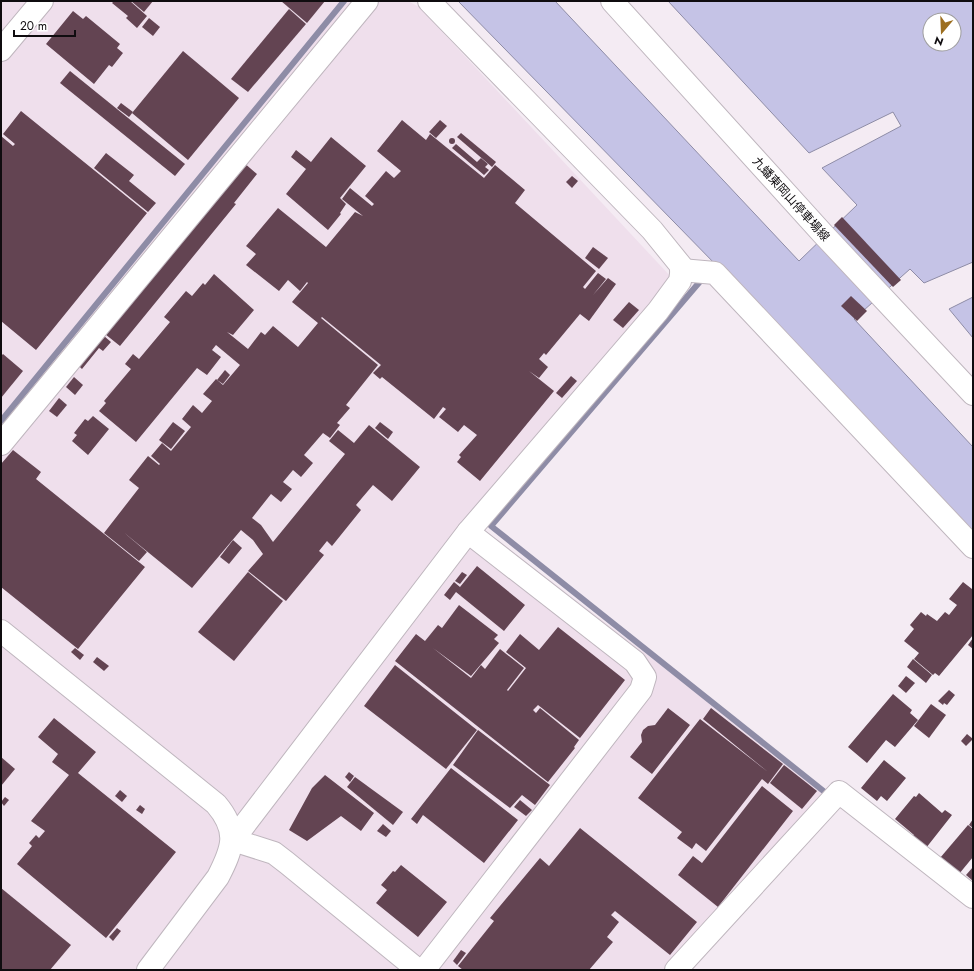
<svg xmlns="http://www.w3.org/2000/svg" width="974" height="971" viewBox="0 0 974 971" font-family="Jost,'Noto Sans JP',sans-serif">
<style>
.built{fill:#efdfec}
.water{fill:#c5c3e6;stroke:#8e8ca6;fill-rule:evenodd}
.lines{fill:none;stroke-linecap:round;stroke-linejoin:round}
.stream{stroke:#8e8ca6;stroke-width:6}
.building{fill:#634452}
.minor-casing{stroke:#bfb6be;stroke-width:24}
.tertiary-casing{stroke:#bfb6be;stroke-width:24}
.secondary-casing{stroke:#bfb6be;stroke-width:24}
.minor{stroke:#fff;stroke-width:22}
.tertiary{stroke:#fff;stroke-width:22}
.secondary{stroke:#fff;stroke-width:22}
.labels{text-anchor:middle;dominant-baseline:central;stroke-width:4;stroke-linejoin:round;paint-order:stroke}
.street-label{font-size:12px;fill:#0f0c0f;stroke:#fff}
</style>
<rect width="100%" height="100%" fill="#f4ebf3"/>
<polygon class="built" points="1,1 408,1 419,7 672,278 469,518 827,793 664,970 1,970"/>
<g class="water">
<path d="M458,1H555L799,261L857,205L822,168L901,126L893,112L809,153L668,1H973V262L924,283L910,269L854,319L973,447V535L718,267ZM930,20H954V44H930Z"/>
<polygon points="973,297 973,338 949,309"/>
</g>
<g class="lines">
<g class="stream">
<polyline points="703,278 491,526 831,797"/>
<polyline points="1,421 344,1"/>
</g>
</g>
<g class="building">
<polygon points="114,1 130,1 147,16 137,28 126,18 128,16 112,3"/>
<polygon points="131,1 153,1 144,12"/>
<polygon points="281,1 325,1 307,23"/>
<polygon points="289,9 306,24 248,92 231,79"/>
<polygon points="73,11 83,19 86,16 120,44 117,48 123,53 112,67 109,65 94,84 46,44"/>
<polygon points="149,18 160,27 153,36 142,27"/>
<polygon points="183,51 239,98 188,160 132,113"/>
<polygon points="70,71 185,164 175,176 60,83"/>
<polygon points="121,103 133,112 129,117 117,108"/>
<polygon points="21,111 147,213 36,350 1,321 1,136 13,146 15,144 3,134"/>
<polygon points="402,120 426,140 430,134 484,178 495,165 525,190 515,203 596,271 583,287 585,289 598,273 606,279 593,295 608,278 616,284 589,321 580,314 546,355 544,353 539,359 548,367 539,378 529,371 554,391 480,481 457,462 461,457 459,455 477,435 464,425 458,432 439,417 446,409 443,407 434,419 382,377 380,379 373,373 381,365 322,317 321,318 378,365 346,405 350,408 337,423 340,425 330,438 323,433 304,455 313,463 301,477 293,470 283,482 292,489 281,502 271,494 252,518 261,525 273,542 345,454 329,441 338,430 354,443 369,425 420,467 392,501 373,485 356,505 361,510 332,546 327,541 319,551 324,555 286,601 248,571 263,554 253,540 241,530 192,588 122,531 147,552 139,561 104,533 139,488 129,480 148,456 159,465 160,464 151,456 162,443 171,451 191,427 182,419 193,405 202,413 212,401 203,394 216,379 223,385 240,365 216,345 212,350 221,357 207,375 197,368 136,442 99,411 106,403 104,401 131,369 125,364 133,354 139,359 170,322 164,317 186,291 192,296 203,283 205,285 214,274 254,310 233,335 227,332 248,349 261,332 265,335 273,326 298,347 318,323 292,302 308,283 307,282 300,291 288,280 279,291 246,265 256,254 246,246 278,208 326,247 355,212 363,216 342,199 350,188 372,206 374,204 365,196 386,171 394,178 401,171 377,151"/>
<polygon points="440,120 447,126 436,138 429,132"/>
<polygon points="461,133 496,162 492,167 457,137"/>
<polygon points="331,137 366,166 340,198 346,204 340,213 341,214 328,230 286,194 306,169 291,157 296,150 311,162"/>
<circle cx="452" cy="141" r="3"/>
<polygon points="456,144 477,162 481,158 488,164 485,167 489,170 484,175 452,148"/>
<polygon points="106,153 134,175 129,181 156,203 148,212 94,168"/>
<polygon points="243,162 257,174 234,203 236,204 120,346 105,334 223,193 221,191"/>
<polygon points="572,176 578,181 572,188 566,182"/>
<polygon points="842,217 901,280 893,287 834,225"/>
<polygon points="593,247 608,258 599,269 585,258"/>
<polygon points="851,296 867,311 857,321 841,306"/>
<polygon points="629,302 639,310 623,328 613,320"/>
<polygon points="104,336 111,342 103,351 99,348 82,369 79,366"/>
<polygon points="3,354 23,371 1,398 1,356"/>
<polygon points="225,370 230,375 223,384 217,380"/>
<polygon points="571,376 577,381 562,398 556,393"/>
<polygon points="74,377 83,385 75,395 66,387"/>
<polygon points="59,398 67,405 57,417 49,411"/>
<polygon points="93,416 109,429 88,455 72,441 77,435 74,433 85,419 88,421"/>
<polygon points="173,422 185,431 171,449 159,440"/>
<polygon points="380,422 393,432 388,439 375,428"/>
<polygon points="13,450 41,472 36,479 145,567 78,649 1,587 1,464"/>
<polygon points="233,540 242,548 229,564 220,557"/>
<polygon points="477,566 525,605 504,631 456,592 450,600 444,595 454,582 460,587"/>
<polygon points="248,572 283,601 234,661 198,632"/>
<polygon points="462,572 467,575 460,584 455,581"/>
<polygon points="963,582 972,589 973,588 973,635 939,676 935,673 933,675 914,659 919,653 904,641 914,629 910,625 921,612 926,616 927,614 937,621 945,612 949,615 957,605 949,599"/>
<polygon points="459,605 498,635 494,639 499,643 471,676 433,648 471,678 481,665 485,669 500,649 524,668 507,690 508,691 526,668 506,652 520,634 539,650 558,627 625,680 580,738 538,705 533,710 536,713 540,708 579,740 574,747 575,748 548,782 395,661 416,634 425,641 438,625 442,628"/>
<polygon points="973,638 973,649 968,645"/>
<polygon points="75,648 84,655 80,660 71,652"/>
<polygon points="97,657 109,666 104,671 93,662"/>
<polygon points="913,659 932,675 926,683 907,667"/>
<polygon points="395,665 477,730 446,769 364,706"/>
<polygon points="906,676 915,683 906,693 898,686"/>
<polygon points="949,690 955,695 947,705 944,703 943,705 938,701"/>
<polygon points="893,694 912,710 910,713 918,720 895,747 886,740 867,763 848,747"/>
<polygon points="931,704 946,715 929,738 914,726"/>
<polygon points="668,708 690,725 652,774 630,757 642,742 641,735 643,730 648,726 655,725"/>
<polygon points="711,708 783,764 768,784 762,779 706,851 696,843 692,849 677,838 682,832 638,798 700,719 768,772 703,719"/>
<polygon points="54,718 96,752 78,773 176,852 106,938 17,864 32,846 29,843 36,835 39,838 45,831 31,821 69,775 52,762 58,754 38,737"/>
<polygon points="478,730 550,785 535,805 522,795 510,808 453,765"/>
<polygon points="967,734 973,739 966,746 961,741"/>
<polygon points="1,757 15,769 1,786"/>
<polygon points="884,760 906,778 887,801 881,796 877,801 861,788"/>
<polygon points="784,765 817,791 802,809 770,783"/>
<polygon points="451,768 518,820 484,863 423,815 417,824 411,819"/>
<polygon points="349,772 354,776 350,782 345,777"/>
<polygon points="325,775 374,813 361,831 341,816 307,841 289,830 312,788"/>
<polygon points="355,777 403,812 393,825 347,787"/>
<polygon points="762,786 793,811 718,907 678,875 693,856 702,863"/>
<polygon points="120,790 127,796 122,802 115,796"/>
<polygon points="919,793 942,813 945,810 952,815 926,848 912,836 914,835 895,819 914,796 916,797"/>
<polygon points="5,797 9,800 4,806 1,802"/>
<polygon points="520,800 532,810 526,816 514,807"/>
<polygon points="140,805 145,809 142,814 136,810"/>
<polygon points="973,819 973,828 969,825"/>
<polygon points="383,824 391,831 386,837 377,831"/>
<polygon points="968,825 973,829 973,857 959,874 940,858"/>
<polygon points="580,828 697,922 670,955 615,911 611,915 619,922 607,937 613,942 589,970 463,970 458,966 494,921 490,918 540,858 549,866"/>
<polygon points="401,865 447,902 418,937 376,903 387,890 381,885 393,871 395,872"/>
<polygon points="973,867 973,881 966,875"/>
<polygon points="1,888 71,945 50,970 1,970"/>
<polygon points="117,928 121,931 113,941 109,937"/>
<polygon points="461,950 466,953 457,965 453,961"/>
</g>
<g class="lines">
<g class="minor-casing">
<g id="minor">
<polyline points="1,50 42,1"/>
<polyline points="681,270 715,273 973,547"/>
<polyline points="1,444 367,1"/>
<polyline points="233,840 468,532 658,311 680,281 682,267 652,230 429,1"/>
<polyline points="424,970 641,690 645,677 635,662 468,532"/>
<polyline points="676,970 839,792 973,897"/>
</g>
</g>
<g class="tertiary-casing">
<g id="tertiary">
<path d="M1,631L216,804C239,831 233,848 218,877L148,970"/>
<polyline points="233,840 274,853 287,863 418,970"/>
</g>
</g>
<g class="secondary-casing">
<polyline id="secondary" points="612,1 823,234 973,394"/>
</g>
<use href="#minor" class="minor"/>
<use href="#tertiary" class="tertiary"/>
<use href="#secondary" class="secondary"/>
</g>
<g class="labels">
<g class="street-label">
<text transform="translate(791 199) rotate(48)">九蟠東岡山停車場線</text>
</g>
</g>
<rect width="974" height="971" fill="none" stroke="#0f0c0f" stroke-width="4"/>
<g transform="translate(942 32) rotate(199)"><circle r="19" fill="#ffffff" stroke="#9f9e9f"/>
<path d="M0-3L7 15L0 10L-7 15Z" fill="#9c6e1f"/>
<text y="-6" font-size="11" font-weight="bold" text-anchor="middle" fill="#0f0c0f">N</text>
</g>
<path d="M14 30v6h61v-6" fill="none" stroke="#0f0c0f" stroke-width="2"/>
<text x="20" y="30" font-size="12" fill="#0f0c0f" stroke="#ffffff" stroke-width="3" paint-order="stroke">20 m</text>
</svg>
